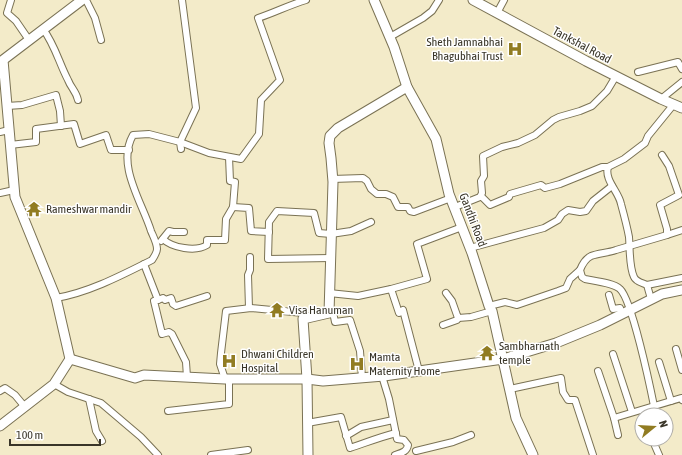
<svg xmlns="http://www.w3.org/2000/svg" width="682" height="455" viewBox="0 0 682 455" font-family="'Asap Condensed',sans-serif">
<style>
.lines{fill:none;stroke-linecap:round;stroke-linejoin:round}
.street-casing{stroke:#7a7254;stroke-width:8}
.secondary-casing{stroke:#7a7254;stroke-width:11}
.street{stroke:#fff;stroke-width:6}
.secondary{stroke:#fff;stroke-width:9}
.labels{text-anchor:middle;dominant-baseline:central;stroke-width:3;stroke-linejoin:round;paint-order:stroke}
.poi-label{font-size:12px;fill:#393528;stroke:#fff;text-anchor:start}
.street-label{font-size:12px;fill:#393528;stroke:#fff}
</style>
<rect width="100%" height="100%" fill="#f3ebc9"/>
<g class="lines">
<g class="street-casing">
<g id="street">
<polyline points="11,0 7,13 16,21 29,40"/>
<polyline points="86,0 95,18 101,40"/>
<polyline points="497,13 504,0"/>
<path d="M43,29C55,45 59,63 68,80C71,88 76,91 78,100"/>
<polyline points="390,37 423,18 432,11 439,0"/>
<polyline points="638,72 678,62 682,69"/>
<polyline points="661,99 682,82"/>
<polyline points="7,106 22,105 56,95 60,111 61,126"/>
<polyline points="0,132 9,130"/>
<polyline points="10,145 36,142 36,129 74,124 80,144 106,135 111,150 129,150"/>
<polyline points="181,149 180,142 196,108 182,0"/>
<path d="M608,167C604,180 619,192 621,204C624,215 627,226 629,237C630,249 629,267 634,277C636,282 643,283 647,285L651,299"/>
<polyline points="332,179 363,178 367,181 371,189 377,194 386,194 393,197 398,207 408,207 410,211 414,212 451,198"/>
<polyline points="0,193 14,190"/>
<polyline points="481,196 490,205 509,197 510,194 541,185 545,188 560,184 602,167 608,167 624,159 645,143 648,136 674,104"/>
<polyline points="233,207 249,208 251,231 269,232"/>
<polyline points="455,207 480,197 482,193 481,181 484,176 483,156 502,147 518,143 535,135 553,120 559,117 580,111 592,106 607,91 616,76"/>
<polyline points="667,235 682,230"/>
<path d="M163,239C172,248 196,252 207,245V240H225L226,219L233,207L235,182L230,181L229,157"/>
<polyline points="161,241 169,231 173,232 184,232"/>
<polyline points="470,248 544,228 558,220 562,214 568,210 580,212 586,211 593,201 612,186"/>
<polyline points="331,258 268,259 269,222 277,211 314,213 319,233 331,234 351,231 371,222"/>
<polyline points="144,264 158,300 154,301 162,334 169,332 172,334 186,362 187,377"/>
<polyline points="647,285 682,278"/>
<polyline points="391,289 399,313 403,310 419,371"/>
<polyline points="329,293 358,296 391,289 427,279 417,244 462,227"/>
<polyline points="446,293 452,301 458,318 471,317 492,311"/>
<polyline points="609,295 613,309 620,308 622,314"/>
<path d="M56,298C90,292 122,275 152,260C154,257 157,252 157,249C157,243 153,236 151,231C142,202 116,165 133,135L149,134L180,142L209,153L241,159L259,134L261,100L280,80L258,18C274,13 289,5 306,0"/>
<polyline points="158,300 163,298 165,300 171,298 173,304 176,306 207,296"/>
<polyline points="489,306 505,302 517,305 558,291 566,288 570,279 580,270"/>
<polyline points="249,308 248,275 250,270 250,257"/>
<polyline points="329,312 333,312 335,322 350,320 360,351 362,378"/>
<polyline points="443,325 457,320 458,318"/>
<polyline points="676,349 682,370"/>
<polyline points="613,354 632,412"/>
<polyline points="659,362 671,401"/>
<polyline points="598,371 614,418 618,435"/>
<path d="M382,376L389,399L397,439L404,440L408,445C407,452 401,453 395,455"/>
<polyline points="225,379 220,364 221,353 226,311 251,308 303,313 303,319"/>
<polyline points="54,384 68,392 101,403 141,437 158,455"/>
<polyline points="510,389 561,378 563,392 568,400 575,400 593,455"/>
<polyline points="0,391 5,388 15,395 25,407"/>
<polyline points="89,399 96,431 102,441"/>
<path d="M654,406C650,386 632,300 620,289C614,283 595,281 585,279L582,277L580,270C582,265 585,259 591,256C598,253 608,253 616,250C633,245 650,240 667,235V229L660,205L679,195L669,166L662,155"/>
<polyline points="168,411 229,404 229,379"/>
<polyline points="614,418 681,398 682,400"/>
<path d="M307,423L341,417L350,448C365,443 380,437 396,433"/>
<polyline points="346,436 361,427 393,420"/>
<polyline points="652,439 659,455"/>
<polyline points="416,451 453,442 471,435"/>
<polyline points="211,455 248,450"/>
</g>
</g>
<g class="secondary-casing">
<g id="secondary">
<polyline points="374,0 394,47 407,87 436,139 449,194 472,253 489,306 492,311 516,418 533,455"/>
<polyline points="473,0 586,61 661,99 682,108"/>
<polyline points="70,359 135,378 144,375 225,379 307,379 323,381 384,376 503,359 556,343 600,325 662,294 682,290"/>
<polyline points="0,426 54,384 70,359 56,298 15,197 3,60 82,0"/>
<polyline points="308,455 307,379 303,319 329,313 333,182 331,158 329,143 330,136 338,128 407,87"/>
</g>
</g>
<use href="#street" class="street"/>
<use href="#secondary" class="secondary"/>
</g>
<defs>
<g id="hospital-bare" transform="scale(1.2)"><path d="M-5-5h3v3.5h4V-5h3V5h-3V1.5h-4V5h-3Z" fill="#917c22" stroke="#fff" stroke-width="2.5" paint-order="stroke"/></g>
<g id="temple-bare" transform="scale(1.2)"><path d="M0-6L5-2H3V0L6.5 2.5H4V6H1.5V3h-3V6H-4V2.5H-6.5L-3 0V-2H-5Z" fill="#917c22" stroke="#fff" stroke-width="2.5" paint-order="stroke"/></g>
</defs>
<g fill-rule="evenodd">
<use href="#hospital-bare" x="515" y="49"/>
<use href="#temple-bare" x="34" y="209"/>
<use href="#temple-bare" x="277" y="310"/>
<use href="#temple-bare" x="487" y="353"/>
<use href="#hospital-bare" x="229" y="361"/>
<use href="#hospital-bare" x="357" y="364"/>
</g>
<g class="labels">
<g class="poi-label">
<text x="503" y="42" text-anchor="end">Sheth Jamnabhai<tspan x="503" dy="14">Bhagubhai Trust</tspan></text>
<text x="46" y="209">Rameshwar mandir</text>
<text x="289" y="310">Visa Hanuman</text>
<text x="499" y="346">Sambharnath<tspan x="499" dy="14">temple</tspan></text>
<text x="241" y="354">Dhwani Children<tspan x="241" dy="14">Hospital</tspan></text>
<text x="369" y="357">Mamta<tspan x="369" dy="14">Maternity Home</tspan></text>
</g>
<g class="street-label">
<text transform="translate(582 45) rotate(28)">Tankshal Road</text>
<text transform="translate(473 220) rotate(69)">Gandhi Road</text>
</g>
</g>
<g transform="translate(654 427) rotate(72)"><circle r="19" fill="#ffffff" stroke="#b0aea9"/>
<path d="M0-3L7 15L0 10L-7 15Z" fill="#917c22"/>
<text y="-6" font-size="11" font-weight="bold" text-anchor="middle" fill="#393528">N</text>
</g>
<path d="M10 439v6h90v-6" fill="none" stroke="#393528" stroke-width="2"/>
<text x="16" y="439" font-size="12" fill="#393528" stroke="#ffffff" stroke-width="3" paint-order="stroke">100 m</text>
</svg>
